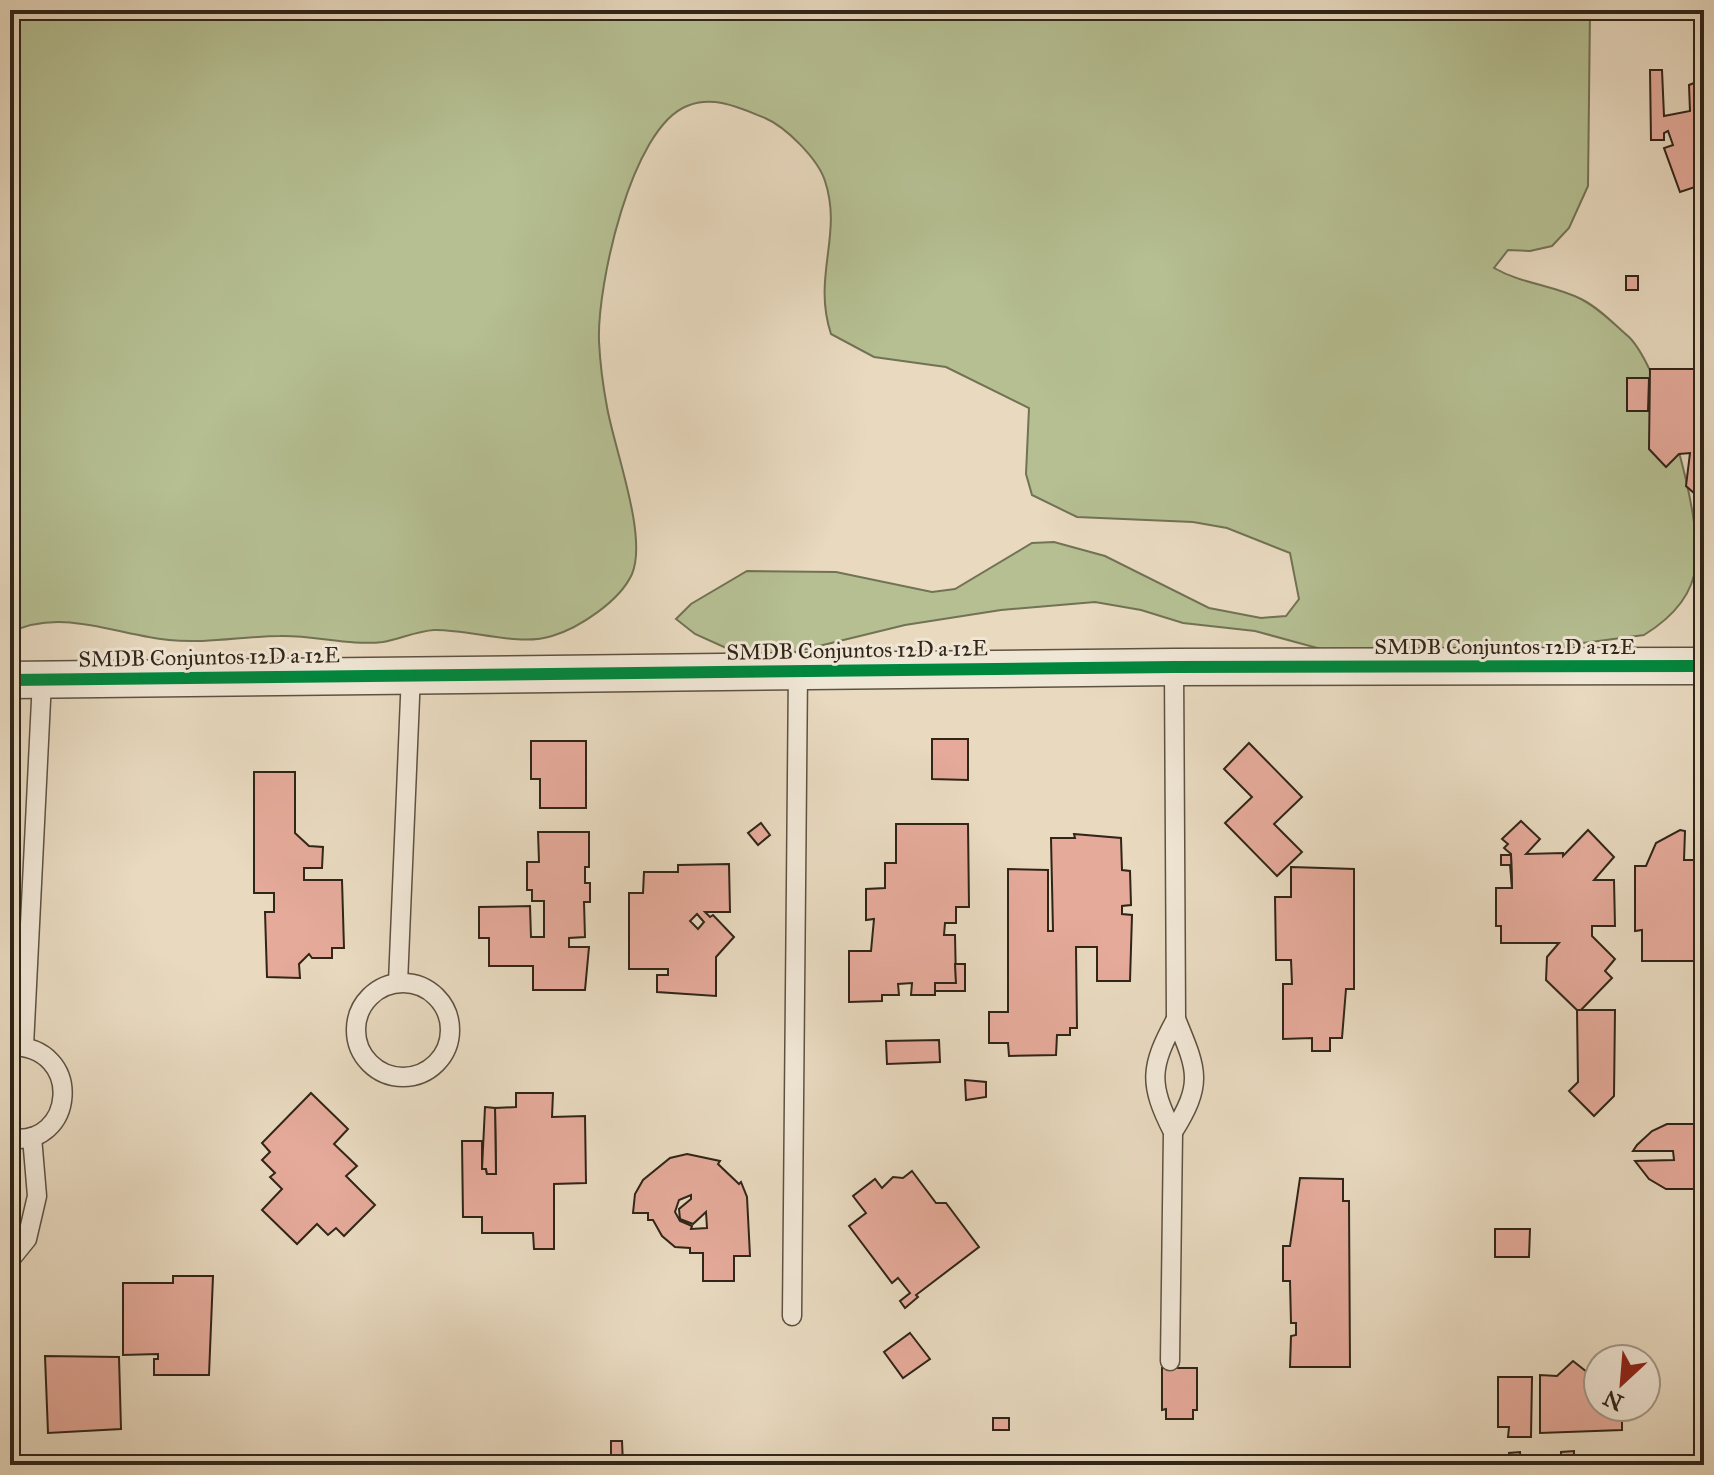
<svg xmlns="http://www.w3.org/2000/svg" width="1714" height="1475" viewBox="0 0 1714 1475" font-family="'IM FELL Great Primer',serif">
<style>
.green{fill:#b5bf92;stroke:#727255;stroke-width:2}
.building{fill:#e5aa9a;stroke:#302518;stroke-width:2;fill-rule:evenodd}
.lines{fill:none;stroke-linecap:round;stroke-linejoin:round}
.service-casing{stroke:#5e5242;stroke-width:21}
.minor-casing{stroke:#5e5242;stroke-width:39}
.service{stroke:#f0e6d5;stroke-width:18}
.minor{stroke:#f0e6d5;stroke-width:36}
.cycleway-casing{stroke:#f0e6d5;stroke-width:17}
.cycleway{stroke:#00873e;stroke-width:12}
.labels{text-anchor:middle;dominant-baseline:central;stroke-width:6;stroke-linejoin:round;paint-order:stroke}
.street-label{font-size:22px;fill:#302518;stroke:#f0e6d5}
</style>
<rect width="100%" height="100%" fill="#e8d9bf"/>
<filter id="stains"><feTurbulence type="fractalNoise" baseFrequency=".0025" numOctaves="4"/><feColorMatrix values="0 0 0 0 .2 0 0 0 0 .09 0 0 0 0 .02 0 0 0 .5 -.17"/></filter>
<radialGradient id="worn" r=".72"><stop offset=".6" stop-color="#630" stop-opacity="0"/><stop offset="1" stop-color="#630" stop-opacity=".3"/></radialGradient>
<path class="green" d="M10,10H1590L1588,186L1569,228L1552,246L1530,251L1508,250L1494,268C1522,284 1553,285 1581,299C1599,308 1614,324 1629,337C1662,370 1702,518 1696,564C1693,596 1670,619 1644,635L1437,662L1321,649L1255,631L1183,623L1141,610L1095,602L1001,610L905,625L778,656L756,657L735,652L695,634L676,619L691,604L747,571L836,572L932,592L955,589L1032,543L1054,542L1105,556L1209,608L1261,618L1286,616L1299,599L1290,553L1227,528L1193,522L1077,517L1032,495L1026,474L1029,408L946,367L874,357L831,334C812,276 843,235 825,181C818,159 786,127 765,118C740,108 714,95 687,106C631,128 597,286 599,341C600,362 603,386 607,407C614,448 648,536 632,574C620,601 579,628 552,636C518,647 469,629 434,630C417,631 400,639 383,642C350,646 314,635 280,636C244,636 206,644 169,640C118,635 59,607 10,633Z"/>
<g class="building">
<polygon points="1650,70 1662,70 1664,116 1690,111 1689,85 1704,79 1704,184 1680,192 1664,148 1673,145 1668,131 1664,133 1664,140 1651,140"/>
<rect x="1626" y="276" width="12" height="14"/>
<polygon points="1650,369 1704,369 1704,502 1686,486 1690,453 1679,454 1666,467 1649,449"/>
<polygon points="1627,378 1649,378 1648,411 1627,411"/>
<polygon points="932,739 968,739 968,780 932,779"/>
<polygon points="531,741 586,741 586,808 540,808 540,779 531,779"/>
<polygon points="1249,743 1302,797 1274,824 1302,852 1277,876 1225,823 1252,797 1224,769"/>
<polygon points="254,772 295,772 295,833 309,846 323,847 322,868 304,868 304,880 342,880 344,948 332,948 332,958 312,958 309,954 299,964 300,978 267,977 265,912 274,912 274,893 254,893"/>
<polygon points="1521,821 1540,839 1526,854 1563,853 1563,856 1588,830 1614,857 1594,880 1614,880 1615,926 1592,926 1592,936 1615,959 1605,971 1612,978 1579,1012 1546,980 1547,957 1559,943 1501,943 1501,926 1496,926 1496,888 1512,888 1511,854 1504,848 1508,844 1502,839"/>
<polygon points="761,823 770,835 758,845 748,833"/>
<polygon points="896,824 968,824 969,907 956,907 956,923 945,923 944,935 955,935 956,983 935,983 935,995 911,995 912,983 898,984 899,995 882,995 882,1001 849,1002 849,951 871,951 874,919 866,920 866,889 885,888 885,863 896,863"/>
<polygon points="1680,830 1685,831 1684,860 1704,860 1704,980 1699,981 1696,982 1695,961 1642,961 1642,930 1635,931 1635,866 1646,866 1656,843"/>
<polygon points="538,832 589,832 589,867 585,867 585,883 590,883 590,902 584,902 585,937 569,938 569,947 589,947 585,990 533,990 533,966 489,966 489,938 479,938 479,907 530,906 531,937 544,937 544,901 532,901 532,890 527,890 527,862 539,862"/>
<polygon points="1074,834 1121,838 1122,870 1130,871 1131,905 1122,906 1122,914 1132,915 1130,981 1097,981 1097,947 1076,947 1077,1028 1070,1028 1070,1035 1057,1035 1056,1055 1009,1056 1008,1043 989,1043 989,1012 1008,1012 1008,869 1048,870 1048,931 1053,931 1051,838 1075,838"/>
<polygon points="1501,855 1511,855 1512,888 1510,865 1501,865"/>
<path d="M729,864L730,912H705L710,917L713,915L734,937L716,957V996L657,992V975H668V969H629V893H643L644,872H678V865ZM697,914L704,922L698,929L690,921Z"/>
<polygon points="1291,867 1354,869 1354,989 1346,989 1342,1038 1330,1038 1330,1051 1312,1051 1312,1038 1283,1039 1283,984 1292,984 1291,960 1276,960 1275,897 1291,897"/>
<polygon points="10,937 18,938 17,1023 10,1024"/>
<polygon points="955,964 965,964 965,991 935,991 935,983 956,983"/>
<polygon points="1577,1010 1615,1010 1614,1096 1594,1116 1569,1091 1578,1082"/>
<polygon points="939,1040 940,1062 887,1064 886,1041"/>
<polygon points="965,1080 986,1082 986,1097 966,1100"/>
<polygon points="311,1093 348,1129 334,1144 357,1166 346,1176 375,1205 344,1236 336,1228 328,1235 317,1224 297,1244 262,1210 282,1189 270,1177 275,1173 262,1160 270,1152 262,1143"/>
<polygon points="516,1093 553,1093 552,1117 585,1116 586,1183 554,1184 554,1249 534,1249 533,1233 482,1233 482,1217 463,1217 462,1141 482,1141 482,1169 486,1169 487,1174 496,1174 495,1108 516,1107"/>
<polygon points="485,1107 495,1108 496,1174 487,1174 486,1169 482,1169"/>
<polygon points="1704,1112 1704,1189 1666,1189 1649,1179 1635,1161 1674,1160 1673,1151 1633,1151 1637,1145 1652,1131 1667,1124 1704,1124"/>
<path d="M687,1154L720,1161L718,1164L739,1184L741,1182L747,1197L750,1256H734V1281H703V1253H690V1248L675,1247L662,1236L653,1220H648V1213H633L635,1194L643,1180L670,1158ZM691,1195V1199L679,1209L680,1219L693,1224L706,1212L707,1228L691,1229L692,1226L680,1221L675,1212L679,1200Z"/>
<polygon points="912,1171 936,1203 946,1203 979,1247 916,1295 918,1297 905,1308 900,1301 910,1293 898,1278 892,1283 849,1226 866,1213 853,1196 875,1179 882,1188 893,1177 903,1178"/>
<polygon points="1300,1178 1343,1179 1343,1201 1349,1201 1350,1367 1290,1367 1291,1336 1296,1335 1296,1323 1291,1323 1290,1281 1283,1281 1283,1246 1290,1246"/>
<polygon points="1495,1229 1530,1229 1529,1257 1495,1257"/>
<polygon points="173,1276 213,1276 209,1375 154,1375 154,1359 158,1359 158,1354 123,1355 123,1283 173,1283"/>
<polygon points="910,1333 930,1359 903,1378 884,1352"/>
<polygon points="45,1356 119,1357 121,1429 48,1433"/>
<polygon points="1573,1361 1592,1376 1598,1376 1598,1407 1622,1410 1622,1430 1540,1433 1540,1375 1557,1376"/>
<polygon points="1162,1368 1197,1368 1197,1410 1193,1410 1193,1419 1166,1419 1166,1409 1162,1410"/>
<polygon points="1498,1377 1532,1377 1531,1437 1508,1437 1509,1427 1498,1427"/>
<rect x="993" y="1418" width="16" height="12"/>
<polygon points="611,1441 622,1441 623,1465 611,1465"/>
<polygon points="1574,1451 1574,1465 1561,1465 1561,1452"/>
<polygon points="1520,1452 1521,1465 1510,1465 1509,1453"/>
</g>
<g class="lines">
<g class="service-casing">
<g id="service">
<circle cx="403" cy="1030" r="47"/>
<polyline points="398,983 411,674"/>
<path d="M10,1046C86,1046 74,1149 10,1138"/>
<polyline points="24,1046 42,680"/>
<path d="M1173,1132C1204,1083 1197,1070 1176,1019L1174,667"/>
<polyline points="10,1260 27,1239 37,1196 32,1137"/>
<polyline points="792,1316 798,670"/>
<path d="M1170,1361L1173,1132C1148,1083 1150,1067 1176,1019"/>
</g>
</g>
<g class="minor-casing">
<polyline id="minor" points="10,680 1174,667 1704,666"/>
</g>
<use href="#service" class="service"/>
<use href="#minor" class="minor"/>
<g class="cycleway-casing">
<polyline id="cycleway" points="10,680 1174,667 1704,666"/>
</g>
<use href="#cycleway" class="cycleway"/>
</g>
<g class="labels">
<g class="street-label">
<text x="1505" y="646">SMDB Conjuntos 12D a 12E</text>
<text transform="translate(857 650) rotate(-1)">SMDB Conjuntos 12D a 12E</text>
<text transform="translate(209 657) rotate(-1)">SMDB Conjuntos 12D a 12E</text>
</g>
</g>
<rect width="1714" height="1475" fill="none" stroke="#e8d9bf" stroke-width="40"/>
<rect x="12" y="12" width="1690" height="1451" fill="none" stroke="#302518" stroke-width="4"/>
<rect x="20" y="20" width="1674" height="1435" fill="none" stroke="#302518" stroke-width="2"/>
<g transform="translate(1622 1383) rotate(206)"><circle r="38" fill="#f0e6d5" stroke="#a39989" stroke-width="2"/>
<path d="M0-6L14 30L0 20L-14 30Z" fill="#8f2418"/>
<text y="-12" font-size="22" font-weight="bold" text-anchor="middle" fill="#302518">N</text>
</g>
<rect width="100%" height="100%" filter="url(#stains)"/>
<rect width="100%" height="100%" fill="url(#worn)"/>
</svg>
